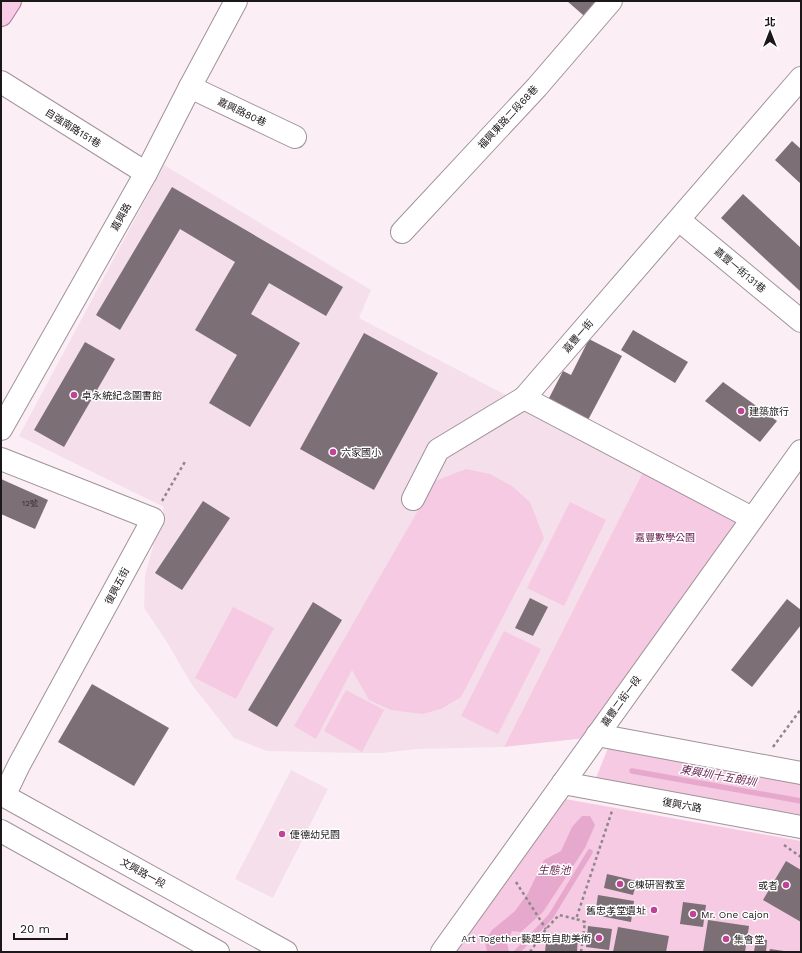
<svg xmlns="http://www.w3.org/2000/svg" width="802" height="953" viewBox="0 0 802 953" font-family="'Work Sans','Noto Sans TC',sans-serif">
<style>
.built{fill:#f5dfeb}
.green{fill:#f6cae3}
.water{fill:#e7a8cd}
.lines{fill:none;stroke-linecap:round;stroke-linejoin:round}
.stream{stroke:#e7a8cd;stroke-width:5.5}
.building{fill:#7c6f76}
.minor-casing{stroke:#9f9299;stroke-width:24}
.major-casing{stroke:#a87694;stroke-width:24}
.path{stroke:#8f868a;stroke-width:2.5;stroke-dasharray:3 3;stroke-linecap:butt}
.minor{stroke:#fff;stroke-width:22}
.major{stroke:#f8cbe6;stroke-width:22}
.poi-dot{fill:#bf4496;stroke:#fff;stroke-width:1.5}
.labels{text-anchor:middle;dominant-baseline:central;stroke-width:3;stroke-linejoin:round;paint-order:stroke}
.number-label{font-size:8px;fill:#342d30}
.street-label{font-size:10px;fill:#1c1719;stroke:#fff}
.poi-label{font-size:10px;fill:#1c1719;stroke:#fff;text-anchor:start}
.park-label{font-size:10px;fill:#601849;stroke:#fff}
.water-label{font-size:11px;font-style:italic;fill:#671f50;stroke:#fff}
</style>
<rect width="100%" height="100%" fill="#fceef5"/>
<g class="built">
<polygon points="164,165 371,290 359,318 645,468 504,747 418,749 382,753 358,753 267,751 234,738 192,685 165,639 144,608 145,575 164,507 19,436"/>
<polygon points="291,770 328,789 273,898 235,879"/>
</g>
<g class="green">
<polygon points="645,468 737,521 586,738 504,747"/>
<polygon points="466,469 490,474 512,486 530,502 544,538 461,697 441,709 422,714 391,710 369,700 352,670 316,739 294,726 435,481"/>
<polygon points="570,502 606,520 564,606 527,588"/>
<polygon points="233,607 274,628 236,699 195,678"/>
<polygon points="504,631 541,649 498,734 461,716"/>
<polygon points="346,690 384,710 362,752 324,731"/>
<polygon points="612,738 801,783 801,815 596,778"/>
<polygon points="565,799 801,841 801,952 456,952"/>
</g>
<polygon class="water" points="582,816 590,816 595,825 585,848 543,912 521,932 512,931 507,943 509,952 487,952 485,941 492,930 515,911 528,893 544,860 561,851 572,827"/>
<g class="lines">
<g class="stream">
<polyline points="632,771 801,801"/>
<polyline points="517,952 551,916 590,852"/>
</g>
</g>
<g class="building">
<polygon points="567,1 605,1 590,21"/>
<polygon points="792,141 801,149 801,184 775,160"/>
<polygon points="172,187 343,287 326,316 269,283 251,314 300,343 250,427 209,403 237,355 195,330 235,262 180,229 120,330 96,315"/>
<polygon points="743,194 801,248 801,292 721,218"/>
<polygon points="633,330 688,362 675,383 621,350"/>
<polygon points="364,333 438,373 374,490 300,449"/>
<polygon points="589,339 622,356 588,420 548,400 563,371 571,375"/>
<polygon points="85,342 115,359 64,447 34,430"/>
<polygon points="723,382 777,421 760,442 705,401"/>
<polygon points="1,479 48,500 35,529 1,514"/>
<polygon points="203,501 230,518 182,590 155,573"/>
<polygon points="530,598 548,607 533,636 515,628"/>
<polygon points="787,599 801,610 801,625 752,687 731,670"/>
<polygon points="313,602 342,620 277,727 248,710"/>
<polygon points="92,684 169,728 134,786 58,742"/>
<polygon points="786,861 801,870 801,922 763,900"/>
<polygon points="607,874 637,881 633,895 604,888"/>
<polygon points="598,895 634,901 631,922 595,915"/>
<polygon points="683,902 706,905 703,927 680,924"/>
<polygon points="708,920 749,926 745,952 703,952"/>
<polygon points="588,926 612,929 609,950 586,947"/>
<polygon points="618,927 669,936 666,952 613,952"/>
<polygon points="547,933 578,936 577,952 545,952"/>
<polygon points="756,939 767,940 766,952 754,952"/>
<polygon points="770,949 784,951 784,952 769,952"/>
</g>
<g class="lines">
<g class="minor-casing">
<g id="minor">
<polyline points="1,82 146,173"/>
<polyline points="190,87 295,137"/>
<polyline points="679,220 801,321"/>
<polyline points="402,232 537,87 611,1"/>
<polyline points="1,429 146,173 190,87 236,1"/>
<polyline points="1,459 153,519 19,765 4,796"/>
<polyline points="413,499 438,450 524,398"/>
<polyline points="752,518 524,398 801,78"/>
<polyline points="597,735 801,773"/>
<polyline points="563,783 801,827"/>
<polyline points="1,794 286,952"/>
<polyline points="1,831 218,952"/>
<polyline points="442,952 801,451"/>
</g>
</g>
<g class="major-casing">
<polyline id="major" points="1,15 10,1"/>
</g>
<g class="path">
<polyline points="162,501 186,460"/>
<polyline points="773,747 801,709"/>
<polyline points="784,845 801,857"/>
<polyline points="516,882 546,929"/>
<polyline points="530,952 546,929 559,915 576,919"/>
<polyline points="581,952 585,922 576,919 612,811"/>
</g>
<use href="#minor" class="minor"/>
<use href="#major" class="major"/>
</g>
<g class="poi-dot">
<circle cx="74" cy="395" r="4"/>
<circle cx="741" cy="411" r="4"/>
<circle cx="333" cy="452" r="4"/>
<circle cx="282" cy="834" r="4"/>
<circle cx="620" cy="884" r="4"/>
<circle cx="786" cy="885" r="4"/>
<circle cx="654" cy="910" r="4"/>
<circle cx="693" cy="914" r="4"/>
<circle cx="599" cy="938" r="4"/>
<circle cx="726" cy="939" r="4"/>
</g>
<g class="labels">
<g class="number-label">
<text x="30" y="503">12號</text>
</g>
<g class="street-label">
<text transform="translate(242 112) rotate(25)">嘉興路80巷</text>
<text transform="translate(508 117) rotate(-47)">福興東路二段68巷</text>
<text transform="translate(73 128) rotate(32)">自強南路151巷</text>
<text transform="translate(121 217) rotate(-61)">嘉興路</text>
<text transform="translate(740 270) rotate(40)">嘉豐一街131巷</text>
<text transform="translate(578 336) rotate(-49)">嘉豐一街</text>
<text transform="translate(117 586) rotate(-62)">復興五街</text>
<text transform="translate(621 701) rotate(-54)">嘉豐二街一段</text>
<text transform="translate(682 805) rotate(10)">復興六路</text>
<text transform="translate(143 873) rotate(29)">文興路一段</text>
</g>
<g class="poi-label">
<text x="82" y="395">卓永統紀念圖書館</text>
<text x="749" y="411">建築旅行</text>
<text x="341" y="452">六家國小</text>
<text x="290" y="834">倢德幼兒園</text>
<text x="628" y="884">C棟研習教室</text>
<text x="778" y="885" text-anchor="end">或者</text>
<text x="646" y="910" text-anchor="end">舊忠孝堂遺址</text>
<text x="701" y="914">Mr. One Cajon</text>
<text x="591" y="938" text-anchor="end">Art Together藝起玩自助美術</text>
<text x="734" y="939">集會堂</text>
</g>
<g class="park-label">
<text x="665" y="537">嘉豐數學公園</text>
</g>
<g class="water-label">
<text transform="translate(718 776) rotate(10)">東興圳十五朗圳</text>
<text x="554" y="870">生態池</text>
</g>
</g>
<rect width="802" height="953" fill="none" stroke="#1c1719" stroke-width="4"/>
<g transform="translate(770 32)" stroke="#ffffff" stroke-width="3" paint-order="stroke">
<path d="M0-3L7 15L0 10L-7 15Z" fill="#1c1719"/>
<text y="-6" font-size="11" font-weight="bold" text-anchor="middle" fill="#1c1719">北</text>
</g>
<path d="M14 933v6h53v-6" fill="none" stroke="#1c1719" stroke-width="2"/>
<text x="20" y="933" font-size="12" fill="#1c1719" stroke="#ffffff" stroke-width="3" paint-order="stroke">20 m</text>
</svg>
